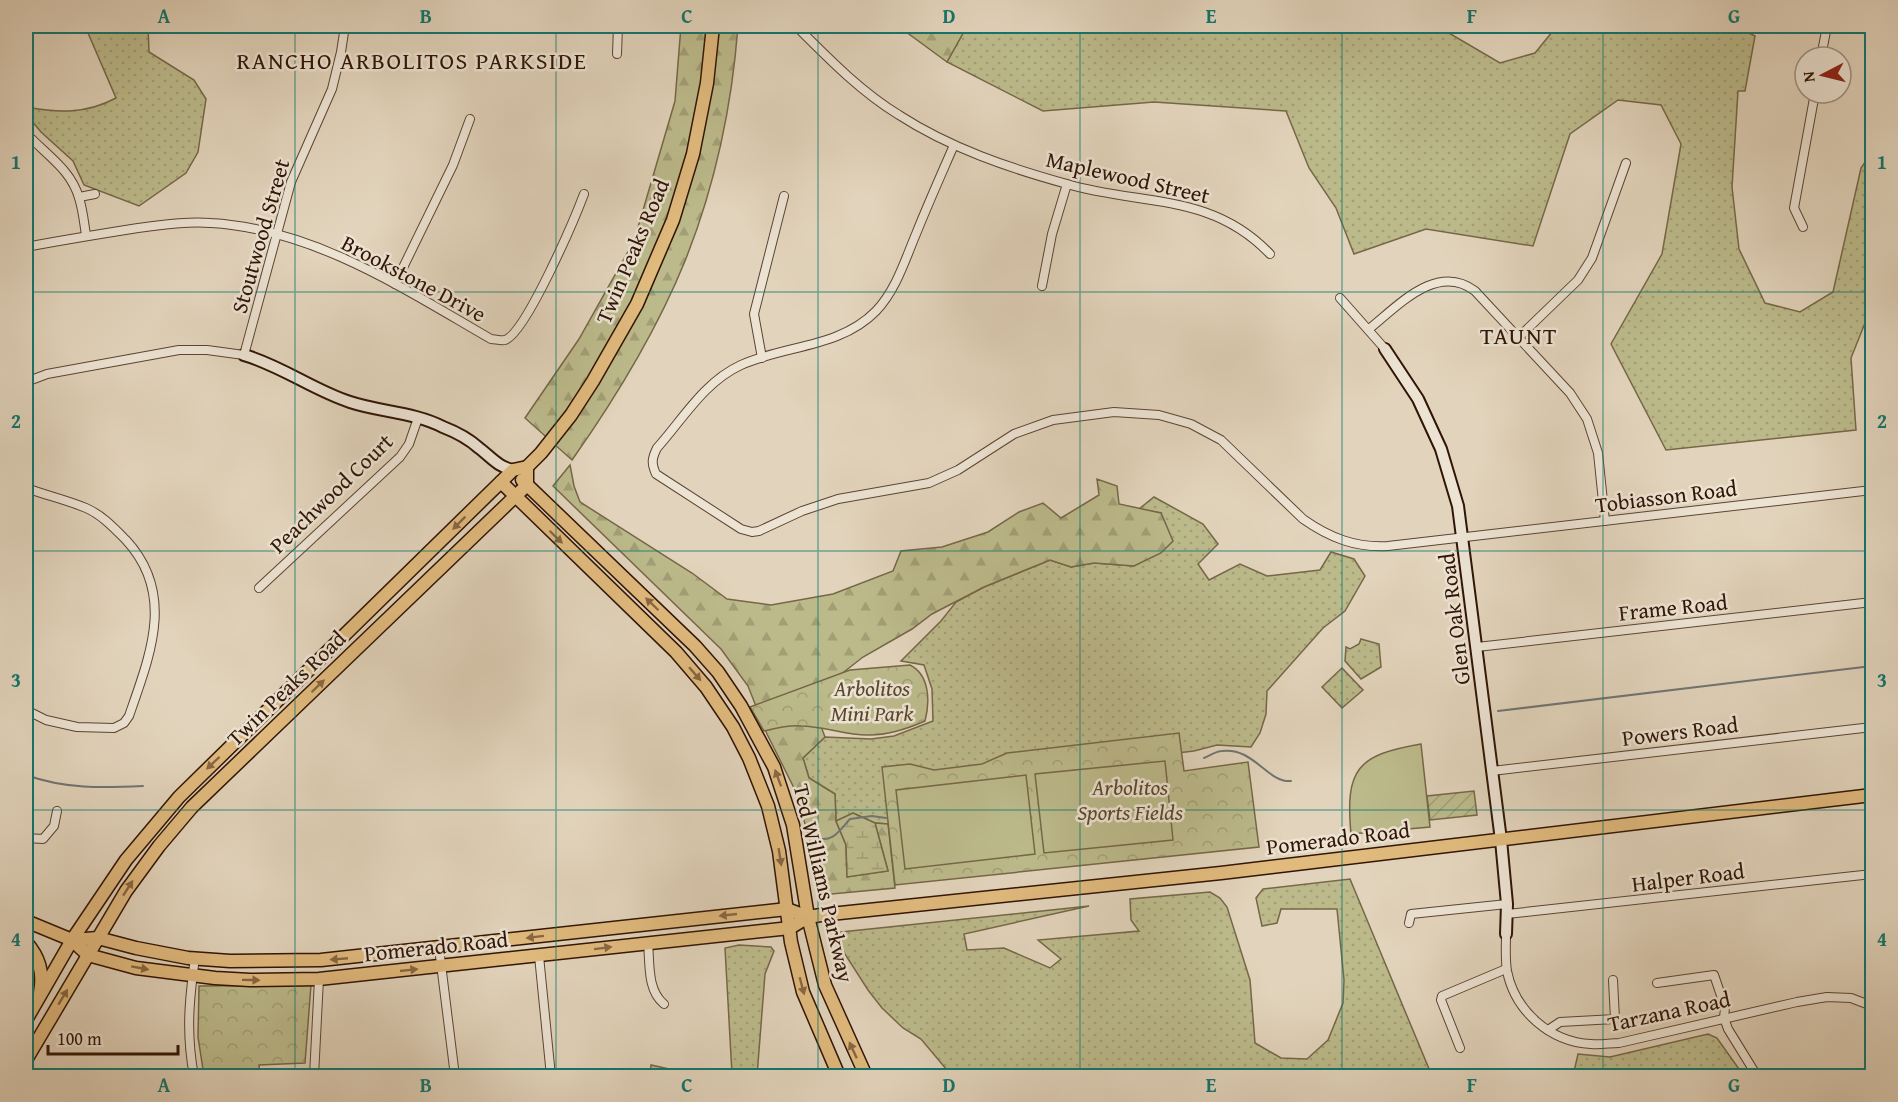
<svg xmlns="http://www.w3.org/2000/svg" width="1898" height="1102" viewBox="0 0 1898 1102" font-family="'Gentium Book Plus',serif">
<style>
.grass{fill:url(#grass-dots);stroke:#766748;stroke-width:1.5}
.forest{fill:url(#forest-firs);stroke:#766748;stroke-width:1.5}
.wetland{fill:url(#wetland-marsh);stroke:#766748;stroke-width:1.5}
.park{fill:url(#park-crowns);stroke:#766748;stroke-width:1.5}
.garden{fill:url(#garden-furrows);stroke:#766748;stroke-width:1.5}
.pitch{fill:#bcba8b;stroke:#766748;stroke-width:1.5}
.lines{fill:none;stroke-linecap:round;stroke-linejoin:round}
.stream{stroke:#707573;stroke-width:2}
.street-casing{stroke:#5c4433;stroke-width:10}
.secondary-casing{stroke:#301405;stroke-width:14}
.primary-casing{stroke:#301405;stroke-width:15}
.street{stroke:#ece3d3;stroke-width:8}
.secondary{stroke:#ece3d3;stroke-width:10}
.primary{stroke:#e1ba7e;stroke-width:12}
.oneway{fill:#886742}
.grid{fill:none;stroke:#0f766e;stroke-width:1.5;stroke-opacity:0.55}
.labels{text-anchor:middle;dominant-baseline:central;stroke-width:5;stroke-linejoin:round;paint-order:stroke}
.street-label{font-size:22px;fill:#301405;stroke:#ece3d3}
.park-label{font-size:22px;font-style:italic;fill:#5a462d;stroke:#ece3d3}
.neighbourhood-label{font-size:24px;letter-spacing:1.5px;fill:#301405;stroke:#ece3d3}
.neatline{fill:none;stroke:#0f766e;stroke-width:2}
.grid-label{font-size:20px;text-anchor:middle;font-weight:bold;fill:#0f766e}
</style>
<defs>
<pattern id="grass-dots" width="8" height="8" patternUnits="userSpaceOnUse" patternTransform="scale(1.5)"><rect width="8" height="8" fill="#bcba8b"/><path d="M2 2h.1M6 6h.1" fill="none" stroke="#a29f76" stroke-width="1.8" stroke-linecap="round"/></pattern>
<pattern id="forest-firs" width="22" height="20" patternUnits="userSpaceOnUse" patternTransform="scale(1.5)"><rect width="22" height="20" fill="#bcba8b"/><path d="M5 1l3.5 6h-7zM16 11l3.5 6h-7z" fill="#a29f76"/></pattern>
<pattern id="wetland-marsh" width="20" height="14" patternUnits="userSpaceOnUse" patternTransform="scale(1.5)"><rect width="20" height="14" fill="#bcba8b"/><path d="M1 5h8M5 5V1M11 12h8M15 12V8" fill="none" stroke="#a29f76"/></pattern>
<pattern id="park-crowns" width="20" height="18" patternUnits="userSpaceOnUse" patternTransform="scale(1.5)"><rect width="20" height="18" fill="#bcba8b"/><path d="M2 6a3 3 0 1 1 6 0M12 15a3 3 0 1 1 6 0" fill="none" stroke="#a29f76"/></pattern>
<pattern id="garden-furrows" width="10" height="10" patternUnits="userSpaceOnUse" patternTransform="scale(1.5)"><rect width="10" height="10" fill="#bcba8b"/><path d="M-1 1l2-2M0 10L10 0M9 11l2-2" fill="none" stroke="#a29f76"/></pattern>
</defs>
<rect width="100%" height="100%" fill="#e2d4bc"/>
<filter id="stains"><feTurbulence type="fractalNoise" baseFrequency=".00333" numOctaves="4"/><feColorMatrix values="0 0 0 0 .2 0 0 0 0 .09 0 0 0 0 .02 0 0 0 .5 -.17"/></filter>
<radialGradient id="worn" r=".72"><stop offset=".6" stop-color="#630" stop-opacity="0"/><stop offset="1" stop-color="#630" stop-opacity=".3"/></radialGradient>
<g class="grass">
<path d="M85,26H148L149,52L194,80L206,99L198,152L186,173L139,206L84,185L73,161L41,132L26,114V107C59,113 86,114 116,98Z"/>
<polygon points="967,26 1437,26 1500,63 1535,53 1557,26 1734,26 1755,36 1745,91 1738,91 1732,187 1739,249 1765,303 1800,312 1833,292 1861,168 1872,152 1872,316 1867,318 1851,358 1856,430 1666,450 1611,344 1662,254 1681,144 1661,105 1618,100 1570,134 1533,246 1426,229 1354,254 1336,208 1309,168 1286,111 1154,102 1043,111 947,62"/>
<polygon points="1154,497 1203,524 1218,544 1198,564 1209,580 1240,564 1267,576 1320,570 1331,552 1354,559 1365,576 1345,611 1323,628 1267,691 1266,714 1260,733 1251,747 1217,745 1194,751 1169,754 894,814 888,824 875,823 853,813 836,821 835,794 809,778 803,758 825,737 871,739 894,736 933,721 932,689 924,665 901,661 941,621 956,602 984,587 1050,560 1071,567 1094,563 1134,566 1161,513 1139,509"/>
<polygon points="1361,639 1379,644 1381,667 1361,679 1345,661 1346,647 1350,649 1359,644"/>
<polygon points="1342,668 1363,690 1342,708 1322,687"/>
<polygon points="1350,879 1432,1076 952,1076 921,1039 903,1028 882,1008 868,990 834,937 841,932 1089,906 964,934 967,950 1004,948 1050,968 1061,959 1038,940 1139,931 1131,920 1130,899 1210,892 1220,898 1227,907 1250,980 1255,1043 1281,1058 1307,1059 1328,1040 1343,1003 1344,980 1337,909 1281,909 1277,923 1262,926 1256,898 1263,889"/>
<polygon points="739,945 771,947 774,951 765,974 757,1076 650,1076 651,1065 687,1073 732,1074 725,948"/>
<polygon points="1708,1034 1717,1038 1744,1076 1573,1076 1578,1054 1610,1057"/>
</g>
<g class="forest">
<path d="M681,26H738C732,105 715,186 685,261C657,330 615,399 572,460L525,418L579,339L634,241L675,101Z"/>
<polygon points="898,26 967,26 947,62"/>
<polygon points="570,465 574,486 580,502 692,573 727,599 771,605 833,594 893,571 901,551 942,547 988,532 1019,512 1043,503 1061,518 1099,495 1097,479 1117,486 1119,504 1161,513 1173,541 1161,553 1134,566 1094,563 1071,567 1050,560 984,587 932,614 912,629 863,657 831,682 808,691 825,737 803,758 809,778 835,794 836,821 846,845 847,877 888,871 875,823 888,824 895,888 821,895 811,844 795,790 767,734 748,686 721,649 553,486"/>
</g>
<polygon class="wetland" points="853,813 875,823 888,871 847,877 846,845 836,821"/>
<g class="park">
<path d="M910,665C930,675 930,702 925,721C909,728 888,735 870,735C847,736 824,726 801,726C788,725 776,728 764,731L750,707L850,670Z"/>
<polygon points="1179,733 1184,771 1248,762 1259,847 895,885 882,767 910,764 934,770 982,764 1007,753"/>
<polygon points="311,985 305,1063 259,1065 260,1076 204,1076 198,1037 199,986"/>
</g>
<polygon class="garden" points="1474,791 1477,815 1430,820 1427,796"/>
<g class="pitch">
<path d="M1421,744L1430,827L1351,834C1345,769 1357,755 1421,744Z"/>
<polygon points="1165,761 1173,840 1044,853 1035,774"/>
<polygon points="1026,775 1035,854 905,869 896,790"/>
</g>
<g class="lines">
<g class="stream">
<polyline points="1498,711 1872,666"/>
<path d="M1204,758C1209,756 1216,751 1222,751C1254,747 1267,783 1291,781"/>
<path d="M26,775C65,789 102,788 143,786"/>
<path d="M816,838C833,843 839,831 850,819L872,816L886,818"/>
</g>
<g class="street-casing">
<g id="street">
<path d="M796,26C828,58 860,91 899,115C950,148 1009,168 1067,184C1141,206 1211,192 1270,254"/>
<polyline points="617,54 618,26"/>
<polyline points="1821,57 1827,26"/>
<path d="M26,133C45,154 71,169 79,198C83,210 84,223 86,235"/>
<path d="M954,145C941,175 928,204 916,234C905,260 896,290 876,311C840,348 785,345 741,365C704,382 683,419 657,448C652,458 651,463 656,474L741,529L752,532L759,531L802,511L838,499L929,483L958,470L1014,434L1053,420L1114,412L1159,415L1191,424L1221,440L1303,519C1330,538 1356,548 1388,546L1872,490"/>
<polyline points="79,197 95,194"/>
<polyline points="1803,227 1794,208 1815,93"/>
<path d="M26,247C63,240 100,234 138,228C162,225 187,221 211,223C314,229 404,289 491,339C495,339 501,341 505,340C526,333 575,218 584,194"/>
<polyline points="395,284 453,165 470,119"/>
<polyline points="1042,286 1052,234 1067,184"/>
<polyline points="1340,298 1385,349"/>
<path d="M1369,329C1398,306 1437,262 1475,291L1570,393L1587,419L1598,453L1605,521"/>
<polyline points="1519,337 1578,280 1592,258 1626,163"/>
<polyline points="762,358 754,314 784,196"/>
<polyline points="26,382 47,374 179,350 207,350 244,355 291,182 332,89 341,52 345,26"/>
<path d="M26,488C45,495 67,500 86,508C102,515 114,528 126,540C176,594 150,655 129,716L124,723L114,728L77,727L46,720L26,710"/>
<polyline points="259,588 400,457 409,444 418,418"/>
<polyline points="1477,647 1872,602"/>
<polyline points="1492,771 1872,727"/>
<polyline points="26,838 43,839 54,826 57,811"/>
<polyline points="1507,914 1872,874"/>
<polyline points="1409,923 1411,914 1507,904"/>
<path d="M1506,934C1506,946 1505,959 1507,971C1515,1011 1550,1042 1591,1044C1600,1045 1610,1043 1619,1043L1797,1002L1827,997L1851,998L1872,1006"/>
<path d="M648,943C650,964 647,990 664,1004"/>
<polyline points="439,948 455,1076"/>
<polyline points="539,956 551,1076"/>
<polyline points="1657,983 1714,975 1725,1007 1724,1018 1728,1029 1757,1076"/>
<polyline points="1548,1030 1560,1022 1615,1019 1613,980"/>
<polyline points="1460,1048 1441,1000 1442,996 1506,969"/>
<path d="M194,1076C186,1034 189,1001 195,958"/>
<polyline points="314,1076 319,979"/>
</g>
</g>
<g class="secondary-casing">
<g id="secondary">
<polyline points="1385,349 1418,399 1441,449 1458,506 1501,840 1507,904 1506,934"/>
<path d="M244,355C282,366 313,390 350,402C380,412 414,412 443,427C456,432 469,439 479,448C491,457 498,467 513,470"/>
</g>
</g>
<g class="primary-casing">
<g id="primary">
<polyline points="522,480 695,646 718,672 741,706 774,767 793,825 808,917 825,985 866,1076"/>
<polyline points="501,482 676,652 706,687 733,727 749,758 768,806 779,851 791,942 803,992 839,1076"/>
<polyline points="26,921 72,940 88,955 136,968 215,978 250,980 319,979 790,928 808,917 821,915 1221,873 1872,795"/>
<polyline points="72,940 98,938 136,948 188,958 230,961 321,960 787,909 808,917"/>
<path d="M26,942C39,957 44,972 40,993"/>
<polyline points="26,1020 72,940 126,860 179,797 513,470 527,467 541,453 571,415 593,381 637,304 673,220 693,154 707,83 713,26"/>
<polyline points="26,1060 126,891 159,846 192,807 527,485 527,467"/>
</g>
</g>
<use href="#street" class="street"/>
<use href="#secondary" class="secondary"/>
<use href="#primary" class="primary"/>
</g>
<defs><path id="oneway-solid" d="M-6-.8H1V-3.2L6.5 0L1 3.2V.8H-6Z" transform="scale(1.5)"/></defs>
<g class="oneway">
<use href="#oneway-solid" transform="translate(459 523) rotate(135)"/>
<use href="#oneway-solid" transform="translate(556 537) rotate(44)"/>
<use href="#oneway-solid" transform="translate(652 604) rotate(-136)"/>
<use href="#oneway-solid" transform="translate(695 674) rotate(49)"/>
<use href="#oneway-solid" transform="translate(318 686) rotate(-44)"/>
<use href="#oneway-solid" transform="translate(213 763) rotate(137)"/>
<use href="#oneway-solid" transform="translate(778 778) rotate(-110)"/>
<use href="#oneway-solid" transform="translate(780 857) rotate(81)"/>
<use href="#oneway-solid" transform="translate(128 888) rotate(-57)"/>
<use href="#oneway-solid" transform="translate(728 915) rotate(174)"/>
<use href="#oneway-solid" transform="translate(535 937) rotate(173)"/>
<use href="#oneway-solid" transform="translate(603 948) rotate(-7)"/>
<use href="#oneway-solid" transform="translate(339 959) rotate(175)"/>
<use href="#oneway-solid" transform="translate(140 968) rotate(10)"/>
<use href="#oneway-solid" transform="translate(409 970) rotate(-6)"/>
<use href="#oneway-solid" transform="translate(251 980) rotate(1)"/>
<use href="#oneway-solid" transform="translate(802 986) rotate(75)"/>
<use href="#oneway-solid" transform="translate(63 997) rotate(-59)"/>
<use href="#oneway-solid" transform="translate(853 1050) rotate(-115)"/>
</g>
<path class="grid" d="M295,26V1076M556,26V1076M818,26V1076M1080,26V1076M1342,26V1076M1603,26V1076M26,292H1872M26,551H1872M26,810H1872"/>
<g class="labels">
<g class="street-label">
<text transform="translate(1128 177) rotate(13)">Maplewood Street</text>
<text transform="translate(260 236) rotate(-74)">Stoutwood Street</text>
<text transform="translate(632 251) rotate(-67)">Twin Peaks Road</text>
<text transform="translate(414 278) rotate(28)">Brookstone Drive</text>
<text transform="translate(331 493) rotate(-44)">Peachwood Court</text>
<text transform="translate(1666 496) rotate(-7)">Tobiasson Road</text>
<text transform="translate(1673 607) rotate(-6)">Frame Road</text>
<text transform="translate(1454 619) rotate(-97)">Glen Oak Road</text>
<text transform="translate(286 688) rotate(-44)">Twin Peaks Road</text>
<text transform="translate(1680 731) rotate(-7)">Powers Road</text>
<text transform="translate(1338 838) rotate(-7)">Pomerado Road</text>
<text transform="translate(1688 877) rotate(-7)">Halper Road</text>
<text transform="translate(824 883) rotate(77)">Ted Williams Parkway</text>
<text transform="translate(436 946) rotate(-6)">Pomerado Road</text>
<text transform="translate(1669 1011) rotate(-12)">Tarzana Road</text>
</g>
<g class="park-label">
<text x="872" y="688">Arbolitos<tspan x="872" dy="25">Mini Park</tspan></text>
<text x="1130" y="787">Arbolitos<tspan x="1130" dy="25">Sports Fields</tspan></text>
</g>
<g class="neighbourhood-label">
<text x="412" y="60">RANCHO ARBOLITOS PARKSIDE</text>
<text x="1519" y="335">TAUNT</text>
</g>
</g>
<rect width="1898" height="1102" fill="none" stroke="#e2d4bc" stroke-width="66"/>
<g transform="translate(1823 75) rotate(263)"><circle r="28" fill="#ece3d3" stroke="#a19081" stroke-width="1.5"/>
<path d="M0-4.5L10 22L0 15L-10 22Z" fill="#8f2418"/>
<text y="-9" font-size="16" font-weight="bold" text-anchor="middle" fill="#301405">N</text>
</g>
<path d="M48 1045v9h130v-9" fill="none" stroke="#301405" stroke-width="3"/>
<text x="57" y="1045" font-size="18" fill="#301405" stroke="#ece3d3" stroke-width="4.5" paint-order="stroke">100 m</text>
<rect x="33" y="33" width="1832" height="1036" class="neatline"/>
<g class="grid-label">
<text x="164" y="23">A</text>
<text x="426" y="23">B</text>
<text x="687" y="23">C</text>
<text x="949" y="23">D</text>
<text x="1211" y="23">E</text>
<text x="1472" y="23">F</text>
<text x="1734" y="23">G</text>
<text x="16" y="169">1</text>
<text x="1882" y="169">1</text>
<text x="16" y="428">2</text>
<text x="1882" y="428">2</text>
<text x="16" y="687">3</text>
<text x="1882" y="687">3</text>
<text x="16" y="946">4</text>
<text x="1882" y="946">4</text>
<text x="164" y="1092">A</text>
<text x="426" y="1092">B</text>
<text x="687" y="1092">C</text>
<text x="949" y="1092">D</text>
<text x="1211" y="1092">E</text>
<text x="1472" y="1092">F</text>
<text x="1734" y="1092">G</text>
</g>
<rect width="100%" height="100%" filter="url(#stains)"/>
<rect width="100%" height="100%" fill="url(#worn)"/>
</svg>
